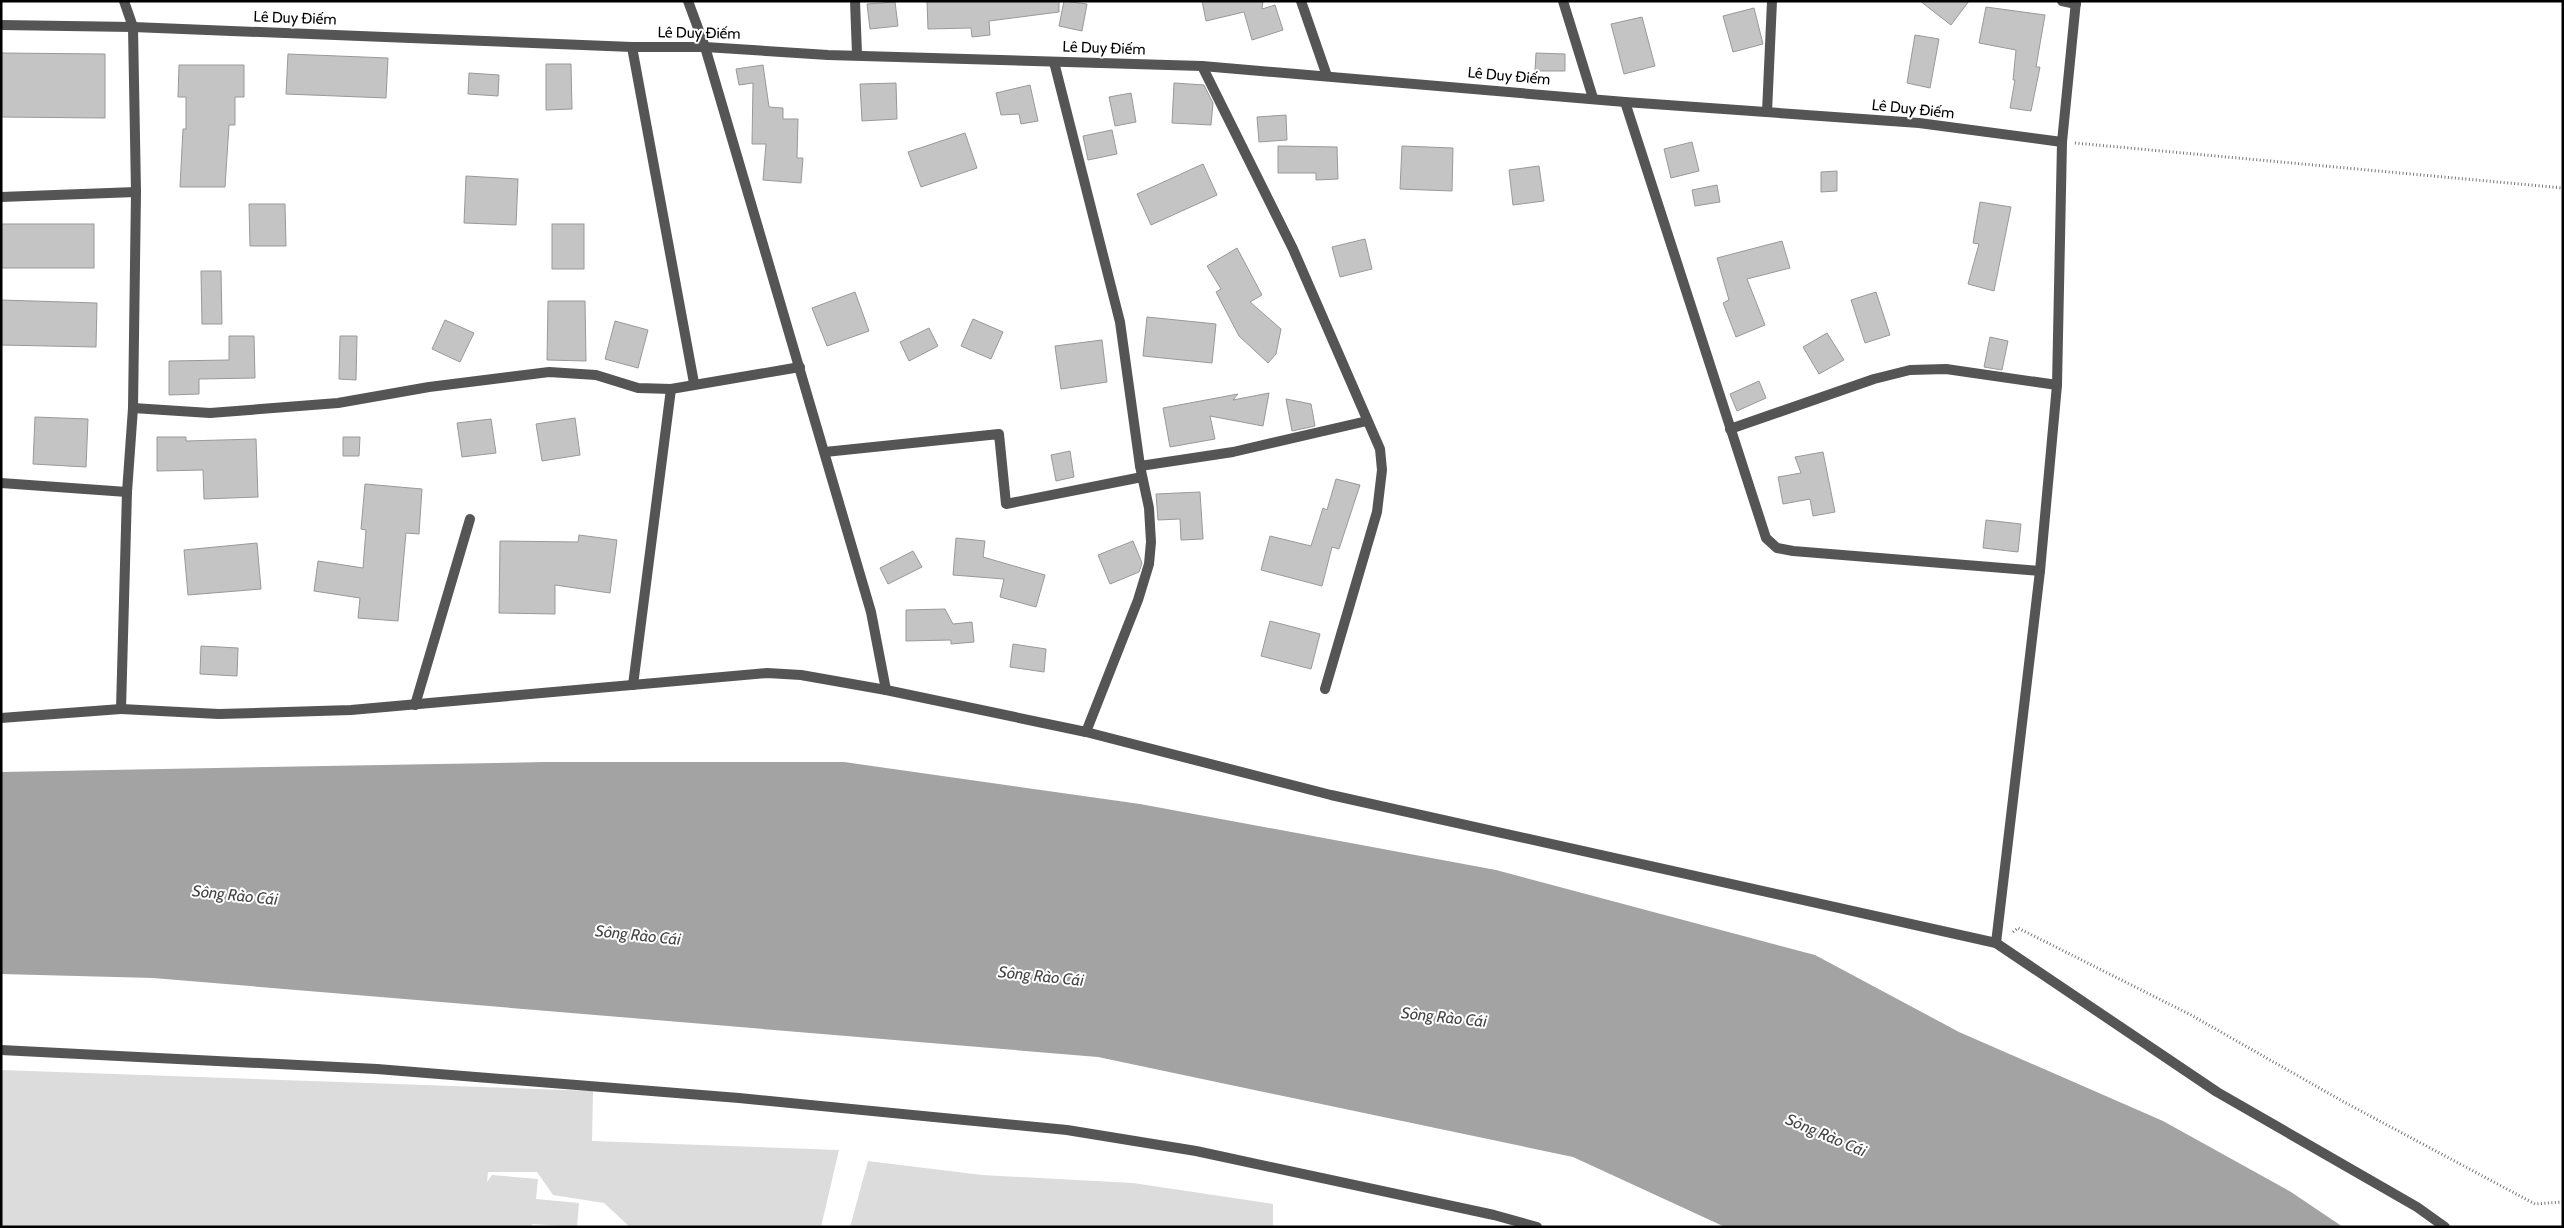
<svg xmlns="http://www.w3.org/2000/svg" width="2564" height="1228" viewBox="0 0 2564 1228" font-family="Cabin,sans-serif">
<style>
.green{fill:#dcdcdc}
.water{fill:#a3a3a3}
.building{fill:#c4c4c4;stroke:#999}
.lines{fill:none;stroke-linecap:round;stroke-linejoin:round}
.path{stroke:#777;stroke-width:3;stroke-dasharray:1 2.5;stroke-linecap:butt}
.lane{stroke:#555;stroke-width:10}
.street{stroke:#555;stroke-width:10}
.labels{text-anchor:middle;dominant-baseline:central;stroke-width:4;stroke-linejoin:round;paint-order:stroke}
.street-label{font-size:15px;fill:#000;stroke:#fff}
.water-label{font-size:16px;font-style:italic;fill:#444;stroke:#fff}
</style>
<rect width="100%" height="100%" fill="#fff"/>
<g class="green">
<polygon points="1,1070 593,1091 592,1141 839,1150 821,1227 630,1227 604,1203 553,1195 537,1172 488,1172 487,1182 492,1175 538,1179 536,1199 579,1203 577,1227 532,1224 532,1227 1,1227"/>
<polygon points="868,1161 982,1175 1133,1183 1273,1204 1273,1227 850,1227"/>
</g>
<polygon class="water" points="545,762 844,762 1140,804 1496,870 1815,955 1959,1032 2163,1121 2291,1192 2343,1227 1725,1227 1573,1157 1098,1057 153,978 1,974 1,772"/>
<g class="building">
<polygon points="927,1 1059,1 1059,12 989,21 990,35 972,37 971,28 928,29"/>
<polygon points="1064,1 1087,4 1082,31 1059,26"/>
<polygon points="1202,1 1263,1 1262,9 1275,5 1283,30 1252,40 1244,12 1206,21"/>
<polygon points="1920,1 1969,1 1951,25"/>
<polygon points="895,2 898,26 870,29 867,4"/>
<polygon points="1986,7 2045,15 2036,67 2040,67 2031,111 2010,108 2015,80 2013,80 2016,50 1979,43"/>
<polygon points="1754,8 1763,44 1733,52 1723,16"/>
<polygon points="1642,17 1655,66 1624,74 1611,24"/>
<polygon points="1915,35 1939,39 1930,88 1907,83"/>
<polygon points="1,53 105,54 105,118 1,117"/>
<polygon points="1536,53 1565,54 1565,71 1535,71"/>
<polygon points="288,54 388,58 386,98 286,94"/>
<polygon points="546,64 571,64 572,109 546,110"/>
<polygon points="179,65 244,65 244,97 235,97 235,125 229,125 225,187 180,187 183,129 186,129 186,97 178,97"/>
<polygon points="763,65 769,107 783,108 783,119 798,119 797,158 803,158 801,183 763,180 766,144 752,144 753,83 739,85 736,69"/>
<polygon points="469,73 499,75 498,96 468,94"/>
<polygon points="896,83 897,119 862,121 860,84"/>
<polygon points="1174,83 1204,85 1213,103 1211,125 1172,123"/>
<polygon points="1030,85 1038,121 1021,124 1019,114 1001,115 996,93"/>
<polygon points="1131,93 1136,122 1115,126 1109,97"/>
<polygon points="1286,115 1287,140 1259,142 1257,117"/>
<polygon points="1112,130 1117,154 1088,160 1083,136"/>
<polygon points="965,133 977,168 921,187 908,152"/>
<polygon points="1692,142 1699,171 1671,178 1664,149"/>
<polygon points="1278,146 1337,147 1338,179 1316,180 1316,173 1278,173"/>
<polygon points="1402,146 1453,148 1452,191 1400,189"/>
<polygon points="1203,164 1217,195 1151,225 1137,194"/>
<polygon points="1539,166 1544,201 1513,205 1509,170"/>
<polygon points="1837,171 1837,191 1821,192 1821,172"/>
<polygon points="466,176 518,179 516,225 464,223"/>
<polygon points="1717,185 1720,202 1695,206 1692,190"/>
<polygon points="1980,202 2011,207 1994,291 1968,284 1979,244 1973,243"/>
<polygon points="249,204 285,204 286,246 250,246"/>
<rect x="1" y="224" width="93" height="44"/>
<rect x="552" y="224" width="32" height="45"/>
<polygon points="1365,239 1372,269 1340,277 1332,247"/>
<polygon points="1782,241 1790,268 1747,279 1765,325 1736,337 1723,303 1729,300 1717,258"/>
<polygon points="1237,248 1262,295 1250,302 1281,329 1276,354 1268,363 1239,336 1216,292 1221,289 1207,266"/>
<polygon points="201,271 221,271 222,324 202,324"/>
<polygon points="855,292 869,331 827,346 812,308"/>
<polygon points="1876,292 1890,335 1865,343 1851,300"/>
<polygon points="1,300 97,303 96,347 1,345"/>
<polygon points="548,301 585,301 586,361 547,360"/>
<polygon points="1147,317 1216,324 1212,363 1143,356"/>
<polygon points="973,319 1003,332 991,359 961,346"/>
<polygon points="445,320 474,333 460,362 432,349"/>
<polygon points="615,321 648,330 638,368 605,359"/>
<polygon points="929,328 938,346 909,361 900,342"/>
<polygon points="1827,333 1844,360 1819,374 1803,347"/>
<polygon points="229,336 254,336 255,378 199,379 199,394 169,395 169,361 229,360"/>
<polygon points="340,336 357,336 356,380 339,379"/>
<polygon points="1990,337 2008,341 2002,370 1984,367"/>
<polygon points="1102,340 1107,382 1061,389 1055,346"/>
<polygon points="1759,381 1766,398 1737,411 1730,394"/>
<polygon points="1269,393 1263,426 1210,416 1215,439 1170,447 1163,408 1238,394 1233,400"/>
<polygon points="1286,399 1311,404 1315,426 1292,431"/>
<polygon points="35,417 88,419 86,467 33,464"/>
<polygon points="575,418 580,455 542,461 536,424"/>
<polygon points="491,419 496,453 462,457 457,423"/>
<polygon points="157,437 186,437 186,441 256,439 258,497 204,499 203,470 157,471"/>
<polygon points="343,437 360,437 359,456 343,456"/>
<polygon points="1070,451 1074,477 1056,481 1051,455"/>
<polygon points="1823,452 1835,512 1813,516 1810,499 1783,504 1778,477 1801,473 1795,457"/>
<polygon points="1336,479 1360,485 1339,549 1332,547 1322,586 1261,570 1270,536 1311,546 1323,508 1327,510"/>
<polygon points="365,484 422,489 419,534 406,533 398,621 358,618 360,598 314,591 318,561 363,568 366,530 361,529"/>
<polygon points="1200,492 1203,539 1181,540 1180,519 1158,520 1156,494"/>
<polygon points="1986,520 2021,524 2018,552 1983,548"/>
<polygon points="579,535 617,540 610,593 555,585 555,614 499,613 500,541 578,542"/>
<polygon points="956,538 985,541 983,557 1045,575 1036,607 1000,597 1004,579 953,575"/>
<polygon points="1133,541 1142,563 1139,572 1110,584 1098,555"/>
<polygon points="257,543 261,589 188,595 184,550"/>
<polygon points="913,551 922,567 888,584 880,568"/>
<polygon points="945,609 953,624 972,622 974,642 951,644 951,640 906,641 906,610"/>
<polygon points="1270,621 1320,634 1311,669 1261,656"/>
<polygon points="1013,644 1046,649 1044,672 1010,667"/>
<polygon points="201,646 238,648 237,676 200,674"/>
</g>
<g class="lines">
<g class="path">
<polyline points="2075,143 2563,188"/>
<polyline points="2013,932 2018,928 2191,1015 2344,1102 2535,1204 2563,1202"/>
</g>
<g class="lane">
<polyline points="124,1 133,27"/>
<polyline points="1301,1 1327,76"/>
<polyline points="825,452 999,434 1006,504 1142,477"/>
<polyline points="415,705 470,519"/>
</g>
<g class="street">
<polyline points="688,1 705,47 871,612 886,690"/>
<polyline points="855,1 857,54"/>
<polyline points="1563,1 1593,98"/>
<polyline points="2062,1 2076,4"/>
<polyline points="1,25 133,27 632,47 705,47 828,55 1202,66 1625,102 1919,123 2062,142 2076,1"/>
<polyline points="133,27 136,192 133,408 127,492 121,709 219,714 351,710 767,673 801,675 886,690 1086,732 1331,795 1996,943 2217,1092 2417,1207 2445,1227"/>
<polyline points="632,47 694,383"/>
<polyline points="1054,62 1120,322 1140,466 1149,508 1151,542 1149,564 1138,600 1086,732"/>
<polyline points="1202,66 1293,249 1380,449 1382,470 1377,512 1325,689"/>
<polyline points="1625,102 1766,538 1777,548 1793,551 2040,571"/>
<polyline points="1767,112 1772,1"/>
<polyline points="1,197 136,192"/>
<polyline points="133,408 210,413 338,403 429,387 549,372 596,375 638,388 671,389 800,367"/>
<polyline points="1730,429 1874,379 1910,370 1946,369 2057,385"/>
<polyline points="1140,466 1233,452 1367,421"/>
<polyline points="1,483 127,492"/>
<polyline points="633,685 671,389"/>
<polyline points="1,718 121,709"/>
<polyline points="1996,943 2040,571 2057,385 2062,142"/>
<polyline points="1,1050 377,1069 739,1098 1067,1130 1196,1151 1494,1215 1537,1227"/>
</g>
</g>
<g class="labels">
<g class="street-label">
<text transform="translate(295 18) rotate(2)">Lê Duy Điếm</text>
<text transform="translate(699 33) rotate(1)">Lê Duy Điếm</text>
<text transform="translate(1104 48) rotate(2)">Lê Duy Điếm</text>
<text transform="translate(1509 76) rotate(5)">Lê Duy Điếm</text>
<text transform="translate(1913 109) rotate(6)">Lê Duy Điếm</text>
</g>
<g class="water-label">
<text transform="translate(235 895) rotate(6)">Sông Rào Cái</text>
<text transform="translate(638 935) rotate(6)">Sông Rào Cái</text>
<text transform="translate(1041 976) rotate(6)">Sông Rào Cái</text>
<text transform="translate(1444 1017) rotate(6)">Sông Rào Cái</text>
<text transform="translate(1826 1135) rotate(23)">Sông Rào Cái</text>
</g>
</g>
<rect width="2564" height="1228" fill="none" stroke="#000000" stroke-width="5"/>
</svg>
